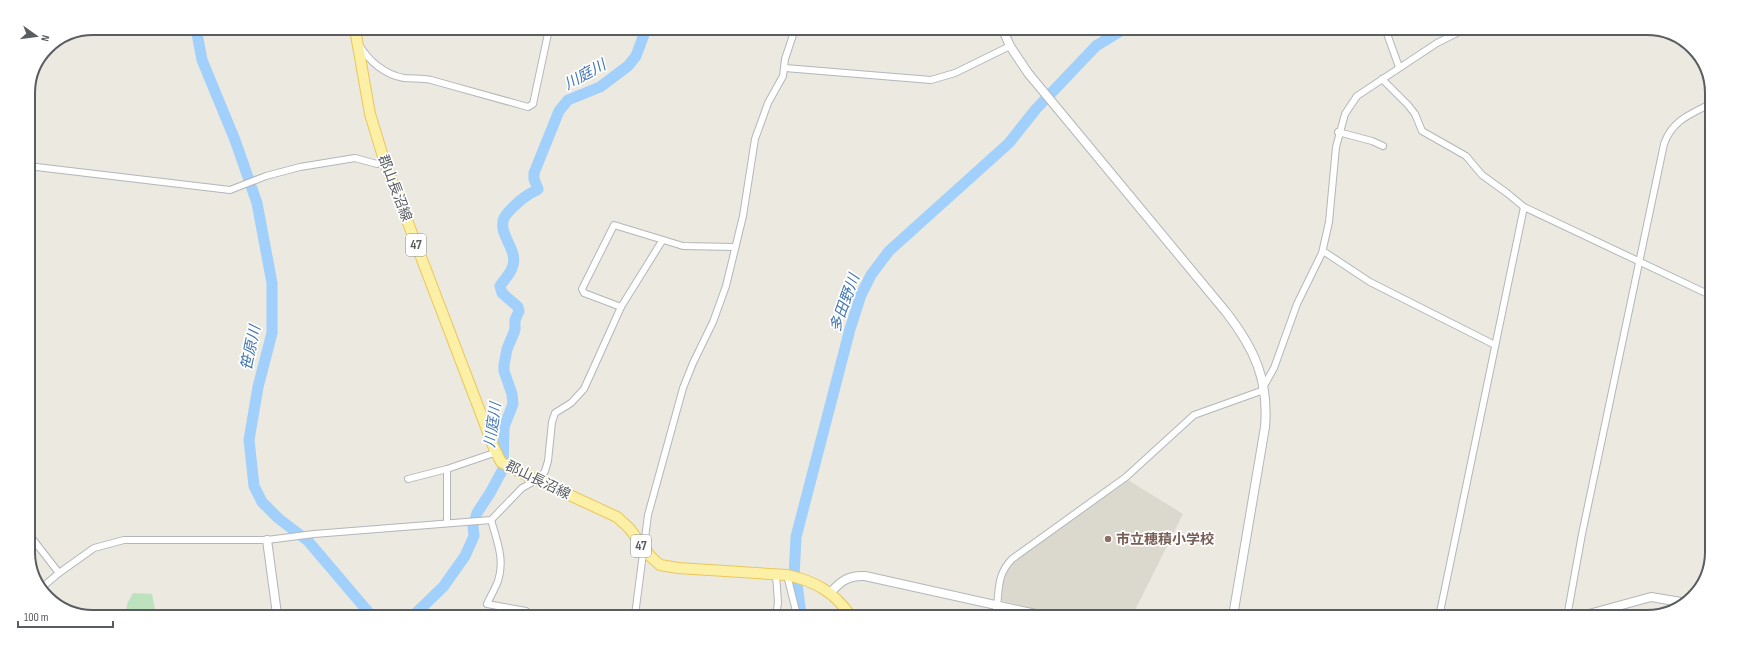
<svg xmlns="http://www.w3.org/2000/svg" width="1740" height="645" viewBox="0 0 1740 645" font-family="'Sofia Sans Condensed','Noto Sans JP',sans-serif">
<style>
.education{fill:#dbd8ce}
.green{fill:#bde2be}
.lines{fill:none;stroke-linecap:round;stroke-linejoin:round}
.river{stroke:#a0d0fb;stroke-width:11}
.minor-casing{stroke:#b3b6ba;stroke-width:8}
.tertiary-casing{stroke:#b3b6ba;stroke-width:10}
.primary-casing{stroke:#eac75a;stroke-width:12}
.minor{stroke:#fff;stroke-width:6}
.tertiary{stroke:#fff;stroke-width:8}
.primary{stroke:#fbf0a5;stroke-width:10}
.education-dot{fill:#8d6e63;stroke:#fff;stroke-width:1.5}
.labels{text-anchor:middle;dominant-baseline:central;stroke-width:3.5;stroke-linejoin:round;paint-order:stroke}
.shield{fill:#fff;stroke:#8b8d90;stroke-width:1}
.shield-label{font-size:13px;font-weight:bold;fill:#595c60}
.street-label{font-size:14px;fill:#595c60;stroke:#fff}
.education-label{font-size:14px;font-weight:bold;fill:#785e54;stroke:#fff;text-anchor:start}
.water-label{font-size:15px;font-style:italic;fill:#4276b3;stroke:#fff}
.rim{fill:none;stroke:#595c60;stroke-width:2}
</style>
<rect width="100%" height="100%" fill="#ebe9e0"/>
<polygon class="education" points="1128,480 1183,514 1132,616 1062,616 1003,601 1001,599 1003,577 1012,563"/>
<polygon class="green" points="133,593 152,594 156,614 126,614 127,604"/>
<g class="lines">
<g class="river">
<polyline points="196,28 202,60 235,140 257,203 272,283 272,333 258,387 249,440 254,486 262,502 278,518 308,541 370,614"/>
<path d="M415,614L443,587L465,556L474,536L473,526L477,513L490,493L503,469L504,427L513,404L512,394L504,371V365L507,349L515,330V320L519,311L518,307L502,293L500,286C504,280 510,274 512,268C520,250 497,235 504,218C506,213 522,198 528,195C531,192 535,192 538,189L534,179V173L559,111L568,100L600,87L628,66L636,56L646,29"/>
<polyline points="801,615 797,584 794,577 796,537 850,329 861,295 871,275 889,251 1009,143 1036,109 1096,46 1122,30"/>
</g>
<g class="minor-casing">
<g id="minor">
<polyline points="1386,31 1399,67"/>
<path d="M360,46C369,61 385,75 404,78C413,79 422,78 431,80L528,107L533,104L549,29"/>
<polyline points="785,68 931,80 955,73 1010,46"/>
<polyline points="1382,79 1408,105 1415,114 1422,131 1466,156 1482,175 1507,193 1524,207 1710,295"/>
<polyline points="1338,132 1372,141 1383,146"/>
<polyline points="28,166 230,190 266,176 300,167 355,158 377,164 384,160"/>
<polyline points="1323,251 1370,282 1495,345"/>
<polyline points="621,307 584,293 582,289 614,225 683,246 735,247"/>
<polyline points="447,469 447,523"/>
<polyline points="408,479 447,469 497,452"/>
<path d="M491,520C497,541 505,560 498,581C495,589 490,597 487,604L526,611L531,615"/>
<polyline points="28,533 59,573"/>
<polyline points="787,575 797,615"/>
<polyline points="40,589 59,573 94,548 124,540 267,540 314,534 491,520 522,488 540,478 545,471 548,461 552,422 555,413 571,403 584,389 621,307 662,241"/>
<polyline points="635,615 648,515 683,388 693,363 713,322 726,286 743,216 755,139 768,103 783,76 785,59 795,29"/>
<polyline points="776,615 778,603 776,574"/>
<path d="M995,616C1001,593 994,578 1012,559L1126,477L1194,415L1261,391L1274,368L1297,304L1322,253L1329,222L1336,147L1345,114L1357,96L1437,43L1461,31"/>
<polyline points="1439,617 1524,207"/>
<path d="M1567,617L1582,534L1664,144C1672,120 1691,114 1712,103"/>
</g>
</g>
<g class="tertiary-casing">
<g id="tertiary">
<path d="M1003,30L1010,46L1028,73L1226,312C1254,348 1269,380 1265,427L1233,616"/>
<polyline points="267,540 277,614"/>
<path d="M831,592C841,581 849,575 865,576L1045,616"/>
<polyline points="1578,617 1651,597 1687,603"/>
</g>
</g>
<g class="primary-casing">
<path id="primary" d="M355,29L370,114L384,160L494,448L501,462L511,468L617,517L629,528L651,557L660,565L678,568L787,575C815,581 834,592 850,615"/>
</g>
<use href="#minor" class="minor"/>
<use href="#tertiary" class="tertiary"/>
<use href="#primary" class="primary"/>
</g>
<circle class="education-dot" cx="1108" cy="539" r="4"/>
<g class="labels">
<g class="shield">
<rect x="406" y="234" width="20" height="22" rx="3"/>
<rect x="631" y="535" width="20" height="22" rx="3"/>
</g>
<g class="shield-label">
<text x="416" y="245">47</text>
<text x="641" y="546">47</text>
</g>
<g class="street-label">
<text transform="translate(395 188) rotate(69)">郡山長沼線</text>
<text transform="translate(538 480) rotate(26)">郡山長沼線</text>
</g>
<g class="education-label">
<text x="1116" y="539">市立穂積小学校</text>
</g>
<g class="water-label">
<text transform="translate(585 75) rotate(-29)">川庭川</text>
<text transform="translate(845 303) rotate(-70)">多田野川</text>
<text transform="translate(251 348) rotate(-78)">笹原川</text>
<text transform="translate(493 425) rotate(-82)">川庭川</text>
</g>
</g>
<path d="M0 0H1740V645H0ZM93 35H1647A58 58 0 0 1 1705 93V552A58 58 0 0 1 1647 610H93A58 58 0 0 1 35 552V93A58 58 0 0 1 93 35Z" fill="#fff" fill-rule="evenodd"/>
<path class="rim" d="M93 35H1647A58 58 0 0 1 1705 93V552A58 58 0 0 1 1647 610H93A58 58 0 0 1 35 552V93A58 58 0 0 1 93 35Z"/>
<g transform="translate(36 36) rotate(104)" stroke="#ffffff" stroke-width="3" paint-order="stroke">
<path d="M0-3L7 15L0 10L-7 15Z" fill="#595c60"/>
<text y="-6" font-size="11" font-weight="bold" text-anchor="middle" fill="#595c60">N</text>
</g>
<path d="M18 621v6h95v-6" fill="none" stroke="#595c60" stroke-width="2"/>
<text x="24" y="621" font-size="12" fill="#595c60" stroke="#ffffff" stroke-width="3" paint-order="stroke">100 m</text>
</svg>
